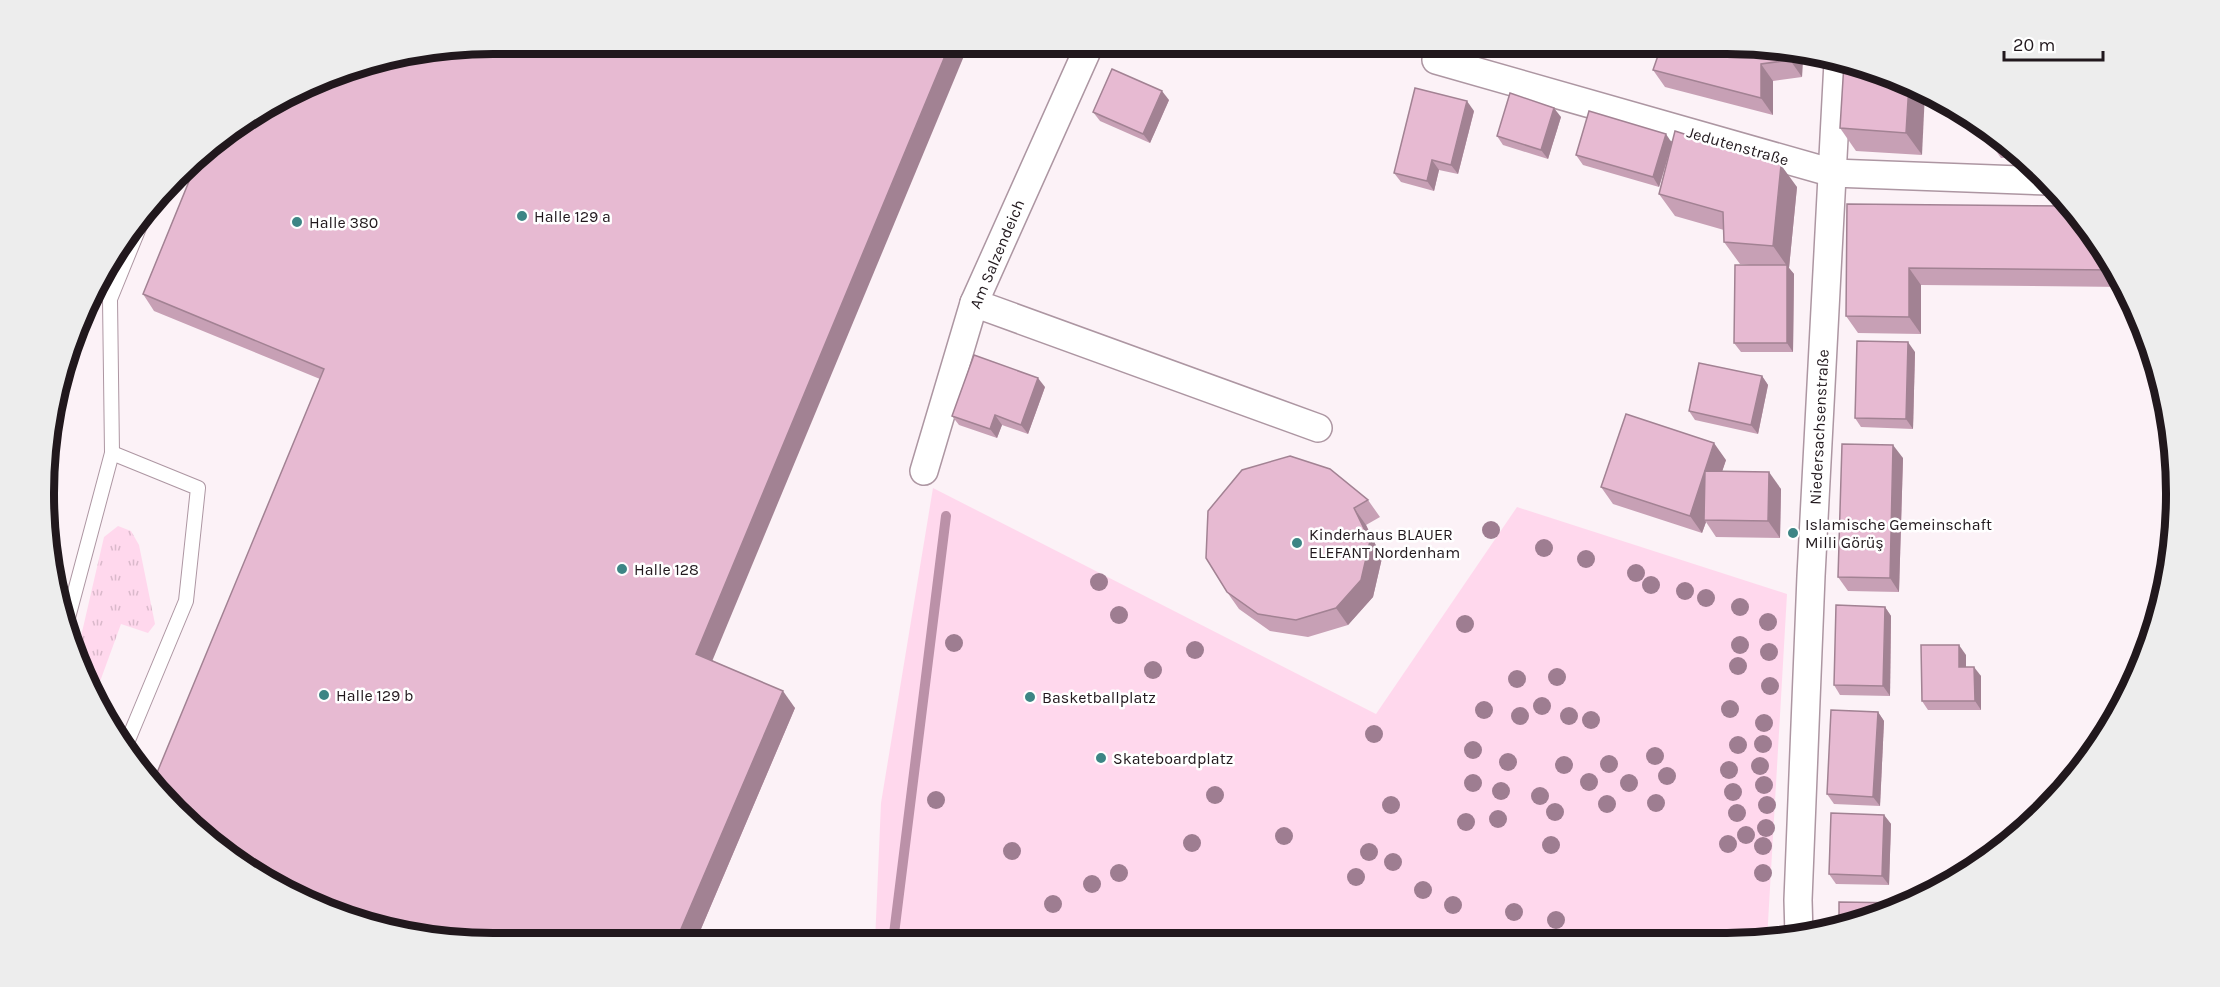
<svg xmlns="http://www.w3.org/2000/svg" width="2220" height="987" viewBox="0 0 2220 987" font-family="Karla,sans-serif">
<style>
.grass{fill:url(#grass-tufts)}
.park{fill:#ffd8ed}
.lines{fill:none;stroke-linecap:round;stroke-linejoin:round}
.stream{stroke:#bb91a8;stroke-width:10}
.lane-casing{stroke:#ad96a2;stroke-width:16}
.street-casing{stroke:#ad96a2;stroke-width:30}
.lane{stroke:#fff;stroke-width:14}
.street{stroke:#fff;stroke-width:27}
.tree{fill:#9e7d91}
.wall{fill:#c7a0b5}
.shaded-wall{fill:#a28293}
.building{fill:#e7bad2;stroke:#a28293;stroke-width:1.5}
.poi-dot{fill:#3d8585;stroke:#fff;stroke-width:2}
.labels{text-anchor:middle;dominant-baseline:central;stroke-width:5;stroke-linejoin:round;paint-order:stroke}
.street-label{font-size:16px;fill:#21181d;stroke:#fff}
.poi-label{font-size:16px;fill:#21181d;stroke:#fff;text-anchor:start}
.rim{fill:none;stroke:#21181d;stroke-width:8}
</style>
<defs>
<pattern id="grass-tufts" width="24" height="20" patternUnits="userSpaceOnUse" patternTransform="scale(1.5)"><rect width="24" height="20" fill="#ffd8ed"/><path d="M3 7l-1-3M5 7V3M7 7l1-3M15 17l-1-3M17 17v-4M19 17l1-3" fill="none" stroke="#dab9cb"/></pattern>
</defs>
<rect width="100%" height="100%" fill="#fcf2f7"/>
<polygon class="grass" points="118,526 131,531 139,545 155,624 148,633 121,624 94,698 76,658 104,537"/>
<polygon class="park" points="933,488 1376,714 1517,507 1787,594 1767,940 875,942 881,803"/>
<g class="lines">
<polyline class="stream" points="893,942 946,516"/>
<g class="lane-casing">
<g id="lane">
<polyline points="112,453 198,488 186,601 126,745"/>
<polyline points="65,629 112,453 110,299 141,223"/>
</g>
</g>
<g class="street-casing">
<g id="street">
<polyline points="1436,60 1833,173 2048,181"/>
<polyline points="974,303 1318,428"/>
<polyline points="924,471 974,303 1090,44"/>
<polyline points="1799,936 1798,900 1811,576 1838,62"/>
</g>
</g>
<use href="#lane" class="lane"/>
<use href="#street" class="street"/>
</g>
<g class="tree">
<circle cx="1491" cy="530" r="9"/>
<circle cx="1544" cy="548" r="9"/>
<circle cx="1586" cy="559" r="9"/>
<circle cx="1636" cy="573" r="9"/>
<circle cx="1099" cy="582" r="9"/>
<circle cx="1651" cy="585" r="9"/>
<circle cx="1685" cy="591" r="9"/>
<circle cx="1706" cy="598" r="9"/>
<circle cx="1740" cy="607" r="9"/>
<circle cx="1119" cy="615" r="9"/>
<circle cx="1768" cy="622" r="9"/>
<circle cx="1465" cy="624" r="9"/>
<circle cx="954" cy="643" r="9"/>
<circle cx="1740" cy="645" r="9"/>
<circle cx="1195" cy="650" r="9"/>
<circle cx="1769" cy="652" r="9"/>
<circle cx="1738" cy="666" r="9"/>
<circle cx="1153" cy="670" r="9"/>
<circle cx="1557" cy="677" r="9"/>
<circle cx="1517" cy="679" r="9"/>
<circle cx="1770" cy="686" r="9"/>
<circle cx="1542" cy="706" r="9"/>
<circle cx="1730" cy="709" r="9"/>
<circle cx="1484" cy="710" r="9"/>
<circle cx="1520" cy="716" r="9"/>
<circle cx="1569" cy="716" r="9"/>
<circle cx="1591" cy="720" r="9"/>
<circle cx="1764" cy="723" r="9"/>
<circle cx="1374" cy="734" r="9"/>
<circle cx="1763" cy="744" r="9"/>
<circle cx="1738" cy="745" r="9"/>
<circle cx="1473" cy="750" r="9"/>
<circle cx="1655" cy="756" r="9"/>
<circle cx="1508" cy="762" r="9"/>
<circle cx="1609" cy="764" r="9"/>
<circle cx="1564" cy="765" r="9"/>
<circle cx="1760" cy="766" r="9"/>
<circle cx="1729" cy="770" r="9"/>
<circle cx="1667" cy="776" r="9"/>
<circle cx="1589" cy="782" r="9"/>
<circle cx="1473" cy="783" r="9"/>
<circle cx="1629" cy="783" r="9"/>
<circle cx="1764" cy="785" r="9"/>
<circle cx="1501" cy="791" r="9"/>
<circle cx="1733" cy="792" r="9"/>
<circle cx="1215" cy="795" r="9"/>
<circle cx="1540" cy="796" r="9"/>
<circle cx="936" cy="800" r="9"/>
<circle cx="1656" cy="803" r="9"/>
<circle cx="1607" cy="804" r="9"/>
<circle cx="1391" cy="805" r="9"/>
<circle cx="1767" cy="805" r="9"/>
<circle cx="1555" cy="812" r="9"/>
<circle cx="1737" cy="813" r="9"/>
<circle cx="1498" cy="819" r="9"/>
<circle cx="1466" cy="822" r="9"/>
<circle cx="1766" cy="828" r="9"/>
<circle cx="1746" cy="835" r="9"/>
<circle cx="1284" cy="836" r="9"/>
<circle cx="1192" cy="843" r="9"/>
<circle cx="1728" cy="844" r="9"/>
<circle cx="1551" cy="845" r="9"/>
<circle cx="1763" cy="846" r="9"/>
<circle cx="1012" cy="851" r="9"/>
<circle cx="1369" cy="852" r="9"/>
<circle cx="1393" cy="862" r="9"/>
<circle cx="1119" cy="873" r="9"/>
<circle cx="1763" cy="873" r="9"/>
<circle cx="1356" cy="877" r="9"/>
<circle cx="1092" cy="884" r="9"/>
<circle cx="1423" cy="890" r="9"/>
<circle cx="1053" cy="904" r="9"/>
<circle cx="1453" cy="905" r="9"/>
<circle cx="1514" cy="912" r="9"/>
<circle cx="1556" cy="920" r="9"/>
</g>
<g class="wall">
<polygon points="1608,44 1633,44 1632,49"/>
<polygon points="1727,44 1803,56 1802,77 1773,81 1773,115 1665,87 1653,70"/>
<polygon points="1871,68 1922,155 1856,151 1840,128"/>
<polygon points="1169,100 1150,143 1100,121 1093,112"/>
<polygon points="1474,111 1458,174 1439,170 1434,191 1401,182 1394,173"/>
<polygon points="1561,117 1548,159 1503,145 1497,136"/>
<polygon points="1989,131 2023,155 2025,157 2001,158 1989,141"/>
<polygon points="1672,143 1797,187 1789,268 1794,274 1793,352 1741,352 1734,343 1750,265 1740,264 1724,242 1724,230 1675,216 1659,194 1671,148 1659,187 1583,165 1576,155"/>
<polygon points="201,152 712,660 795,708 695,943 320,379 154,311 143,294"/>
<polygon points="1847,204 2084,220 2125,287 1921,285 1921,334 1858,333 1846,316"/>
<polygon points="1915,352 1913,429 1861,427 1855,418"/>
<polygon points="1762,376 1768,385 1758,434 1695,420 1689,411"/>
<polygon points="1045,387 1028,434 1002,425 997,438 959,425 952,416"/>
<polygon points="1903,458 1899,592 1848,591 1838,577"/>
<polygon points="1726,460 1722,471 1781,489 1780,538 1716,537 1706,522 1702,533 1613,504 1601,487"/>
<polygon points="1330,469 1368,500 1380,517 1366,525 1382,558 1373,597 1348,625 1308,637 1270,631 1239,609 1227,592"/>
<polygon points="1885,607 1891,616 1890,696 1840,695 1834,685"/>
<polygon points="1966,655 1966,667 1981,676 1981,710 1928,710 1922,701"/>
<polygon points="1878,712 1884,721 1880,806 1834,804 1827,794"/>
<polygon points="1884,815 1891,824 1889,885 1836,884 1829,874"/>
</g>
<g class="shaded-wall">
<polygon points="950,44 969,44 708,671 696,654"/>
<polygon points="1628,44 1633,44 1632,49"/>
<polygon points="1790,54 1803,56 1802,77 1790,60"/>
<polygon points="1761,64 1773,81 1773,115 1761,98"/>
<polygon points="1909,84 1925,92 1922,155 1906,133"/>
<polygon points="1162,91 1169,100 1150,143 1143,134"/>
<polygon points="1467,101 1474,111 1458,174 1451,165"/>
<polygon points="1554,108 1561,117 1548,159 1541,150"/>
<polygon points="1666,134 1672,143 1659,187 1653,177"/>
<polygon points="1432,160 1439,170 1434,191 1427,181"/>
<polygon points="1781,165 1797,187 1789,268 1794,274 1793,352 1787,343 1787,266 1773,246"/>
<polygon points="1909,268 1921,285 1921,334 1909,317"/>
<polygon points="1908,342 1915,352 1913,429 1906,419"/>
<polygon points="1762,376 1768,385 1758,434 1751,425"/>
<polygon points="1038,378 1045,387 1028,434 1021,425"/>
<polygon points="995,415 1002,425 997,438 990,429"/>
<polygon points="1714,443 1726,460 1706,520 1704,520 1706,522 1702,533 1690,516"/>
<polygon points="1893,445 1903,458 1899,592 1890,578"/>
<polygon points="1769,472 1781,489 1780,538 1768,521"/>
<polygon points="1354,508 1366,525 1382,558 1373,597 1348,625 1336,608"/>
<polygon points="1885,607 1891,616 1890,696 1883,686"/>
<polygon points="1959,645 1966,655 1966,676 1959,667"/>
<polygon points="1974,667 1981,676 1981,710 1975,701"/>
<polygon points="783,691 795,708 695,943 675,943"/>
<polygon points="1878,712 1884,721 1880,806 1873,797"/>
<polygon points="1884,815 1891,824 1889,885 1882,876"/>
</g>
<g class="building">
<polygon points="494,44 950,44 696,654 783,691 675,943 494,944 349,920 269,883 197,832 154,780 324,369 143,294 201,152 269,104 349,68"/>
<polygon points="1662,44 1727,44 1790,54 1790,60 1761,64 1761,98 1653,70"/>
<polygon points="1844,63 1871,68 1909,84 1906,133 1840,128"/>
<polygon points="1112,69 1162,91 1143,134 1093,112"/>
<polygon points="1415,88 1467,101 1451,165 1432,160 1427,181 1394,173"/>
<polygon points="1510,93 1554,108 1541,150 1497,136"/>
<polygon points="1589,111 1666,134 1653,177 1576,155"/>
<polygon points="1675,131 1781,165 1773,246 1724,242 1723,212 1659,194"/>
<polygon points="1989,131 2003,141 1989,141"/>
<polygon points="1847,204 2071,206 2084,220 2115,270 1909,268 1909,317 1846,316"/>
<polygon points="1735,265 1787,265 1787,343 1734,343"/>
<polygon points="1857,341 1908,342 1906,419 1855,418"/>
<polygon points="974,355 1038,378 1021,425 995,415 990,429 952,416"/>
<polygon points="1699,363 1762,376 1751,425 1689,411"/>
<polygon points="1626,414 1714,443 1690,516 1601,487"/>
<polygon points="2170,429 2172,442 2169,442"/>
<polygon points="1842,444 1893,445 1890,578 1838,577"/>
<polygon points="1290,456 1330,469 1368,500 1354,508 1370,541 1361,580 1336,608 1296,620 1258,614 1227,592 1206,558 1208,511 1242,470"/>
<polygon points="2172,457 2174,457 2176,464 2173,545 2170,545"/>
<polygon points="1705,471 1769,472 1768,521 1704,520"/>
<polygon points="2169,554 2172,554 2169,569"/>
<polygon points="1836,605 1885,607 1883,686 1834,685"/>
<polygon points="1921,645 1959,645 1959,667 1974,667 1975,701 1922,701"/>
<polygon points="1831,710 1878,712 1873,797 1827,794"/>
<polygon points="1831,813 1884,815 1882,876 1829,874"/>
<polygon points="1839,902 1906,903 1839,923"/>
</g>
<g class="poi-dot">
<circle cx="522" cy="216" r="6"/>
<circle cx="297" cy="222" r="6"/>
<circle cx="1793" cy="533" r="6"/>
<circle cx="1297" cy="543" r="6"/>
<circle cx="622" cy="569" r="6"/>
<circle cx="324" cy="695" r="6"/>
<circle cx="1030" cy="697" r="6"/>
<circle cx="1101" cy="758" r="6"/>
</g>
<g class="labels">
<g class="street-label">
<text transform="translate(1738 146) rotate(16)">Jedutenstraße</text>
<text transform="translate(997 254) rotate(-67)">Am Salzendeich</text>
<text transform="translate(1819 427) rotate(-87)">Niedersachsenstraße</text>
</g>
<g class="poi-label">
<text x="534" y="216">Halle 129 a</text>
<text x="309" y="222">Halle 380</text>
<text x="1805" y="524">Islamische Gemeinschaft<tspan x="1805" dy="18">Milli Görüş</tspan></text>
<text x="1309" y="534">Kinderhaus BLAUER<tspan x="1309" dy="18">ELEFANT Nordenham</tspan></text>
<text x="634" y="569">Halle 128</text>
<text x="336" y="695">Halle 129 b</text>
<text x="1042" y="697">Basketballplatz</text>
<text x="1113" y="758">Skateboardplatz</text>
</g>
</g>
<path d="M0 0H2220V987H0ZM493 54H1727A439 439 0 0 1 2166 493V494A439 439 0 0 1 1727 933H493A439 439 0 0 1 54 494V493A439 439 0 0 1 493 54Z" fill="#ededed" fill-rule="evenodd"/>
<path class="rim" d="M493 54H1727A439 439 0 0 1 2166 493V494A439 439 0 0 1 1727 933H493A439 439 0 0 1 54 494V493A439 439 0 0 1 493 54Z"/>
<path d="M2004 51v9h99v-9" fill="none" stroke="#21181d" stroke-width="3"/>
<text x="2013" y="51" font-size="18" fill="#21181d" stroke="#ffffff" stroke-width="4.5" paint-order="stroke">20 m</text>
</svg>
